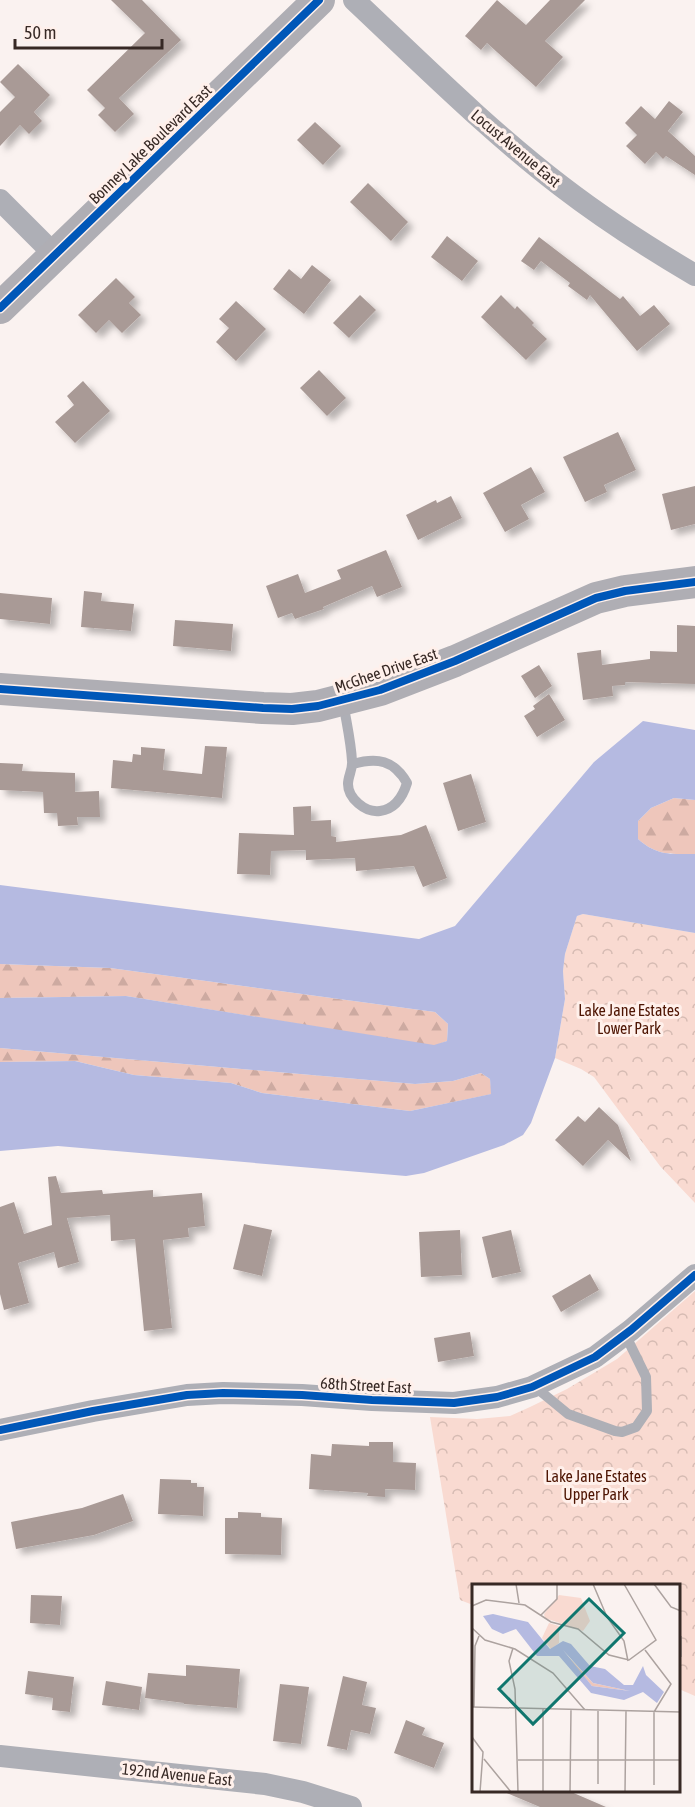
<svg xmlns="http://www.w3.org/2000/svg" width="695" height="1807" viewBox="0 0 695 1807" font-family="'Asap Condensed',sans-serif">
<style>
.forest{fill:url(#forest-firs)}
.park{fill:url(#park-crowns)}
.water{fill:#b5bae1}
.building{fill:#a99a96;filter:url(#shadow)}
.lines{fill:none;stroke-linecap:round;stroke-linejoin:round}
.lane{stroke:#aeafb6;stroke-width:10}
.street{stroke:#aeafb6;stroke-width:22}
.secondary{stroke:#afaeb4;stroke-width:32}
.cycleway-casing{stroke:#fff0eb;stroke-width:11}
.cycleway{stroke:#0057b8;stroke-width:8}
.labels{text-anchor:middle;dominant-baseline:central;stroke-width:6;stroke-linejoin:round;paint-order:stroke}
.street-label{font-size:16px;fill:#372925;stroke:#fff0eb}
.park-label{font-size:16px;fill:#4e1402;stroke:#fff0eb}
.inset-road{fill:none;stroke:#aca29f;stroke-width:1.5}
.view{fill:#0f766e;fill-opacity:0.15;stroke:#0f766e;stroke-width:3}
.inset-edge{fill:none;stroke:#372925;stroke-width:3}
</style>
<defs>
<pattern id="forest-firs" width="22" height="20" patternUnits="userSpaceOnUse" patternTransform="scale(1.5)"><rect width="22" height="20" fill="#eec6bb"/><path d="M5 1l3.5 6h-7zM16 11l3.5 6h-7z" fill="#cdaaa1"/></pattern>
<pattern id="park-crowns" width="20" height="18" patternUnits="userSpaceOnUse" patternTransform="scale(1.5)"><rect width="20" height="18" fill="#f9dad1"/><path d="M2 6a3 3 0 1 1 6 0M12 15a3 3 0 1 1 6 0" fill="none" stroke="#d6bbb3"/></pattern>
<filter id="shadow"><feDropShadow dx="5.5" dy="5.5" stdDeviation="3" flood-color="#0004"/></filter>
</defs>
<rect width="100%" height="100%" fill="#faf2f0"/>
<g class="forest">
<path d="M674,798L695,800V854C671,854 657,856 638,839V821L651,808Z"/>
<polygon points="0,964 110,968 435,1012 448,1024 447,1041 434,1046 126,996 0,998"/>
<polygon points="0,1048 415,1084 453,1081 481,1073 490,1079 492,1094 410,1111 262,1093 231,1083 134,1075 75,1061 0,1062"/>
</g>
<g class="park">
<polygon points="583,914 695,933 695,1203 660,1166 594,1077 581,1069 555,1058 565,999 563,971 565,954 576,919 577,916"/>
<polygon points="695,1291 695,1696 679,1689 678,1585 473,1585 473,1605 460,1600 430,1417 477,1419 510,1416 530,1407 567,1389 617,1359"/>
</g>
<path class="water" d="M643,721L695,730V800L674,798L651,808L638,821V839C657,856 671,854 695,854V933L583,914L577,916L565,954L563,971L565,999L555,1058L531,1123L523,1135L504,1145L424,1173L406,1176L58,1146L0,1151V1062L75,1061L134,1075L231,1083L262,1093L410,1111L491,1094L490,1079L481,1073L453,1081L415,1084L0,1048V998L126,996L434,1045L447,1041L448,1024L435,1012L110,968L0,964V885L419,939L455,926L594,762Z"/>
<g class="building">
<polygon points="111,0 142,0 181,40 119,98 134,114 115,132 98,115 105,108 87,90 145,33"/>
<polygon points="497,0 526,25 550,0 585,0 545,41 563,57 536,87 487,43 481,50 465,36"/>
<polygon points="18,64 50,95 34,112 42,121 29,134 20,125 0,146 0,112 15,97 0,82"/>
<polygon points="669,101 683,112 668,131 695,156 695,175 666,156 663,159 656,152 645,164 626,146 637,135 625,123 641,106 655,119"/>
<polygon points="315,122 341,146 323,165 297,140"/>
<polygon points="368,183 408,222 391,241 350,202"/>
<polygon points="447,236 478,261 462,281 431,257"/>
<polygon points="539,237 620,299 623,296 640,316 654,305 670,324 637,351 590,295 587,300 568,286 570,283 541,261 534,270 521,261"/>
<polygon points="312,265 331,280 304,314 273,289 289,269 301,279"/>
<polygon points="116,278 135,297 129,303 141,315 122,333 109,320 96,333 78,315"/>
<polygon points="360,295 376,310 349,338 333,323"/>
<polygon points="501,295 515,309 517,306 534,323 532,325 547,339 526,360 481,317"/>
<polygon points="236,301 266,329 236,361 216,342 229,328 219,319"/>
<polygon points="319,370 346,398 327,416 300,388"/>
<polygon points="83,381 110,411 75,443 55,422 74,405 67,396"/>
<polygon points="618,432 636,470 604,485 607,492 585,502 563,457"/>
<polygon points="531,467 545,492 521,505 529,519 505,532 483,493"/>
<polygon points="695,486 695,524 671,530 662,494"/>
<polygon points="451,496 462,518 418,540 406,515 436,500 437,503"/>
<polygon points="386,550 402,587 377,597 372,586 323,607 324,609 295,619 292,613 278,618 266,586 298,574 305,593 341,579 337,570"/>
<polygon points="84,591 102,593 101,601 134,604 131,631 81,627"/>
<polygon points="0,593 52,598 50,624 0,619"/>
<polygon points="175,620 233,624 231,651 173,646"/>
<polygon points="677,625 695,626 695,684 625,682 625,685 612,686 613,696 583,700 577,653 601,650 602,665 650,659 650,651 677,652"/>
<polygon points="539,665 552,686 535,698 521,676"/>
<polygon points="549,694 565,720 537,737 524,716 535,709 533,706"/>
<polygon points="205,746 227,747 222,798 111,788 113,760 132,762 133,754 141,755 141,747 165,749 163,770 202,774"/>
<polygon points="0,763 23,764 22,771 75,773 75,792 99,791 100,817 77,817 78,825 58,826 57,813 44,813 43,792 0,790"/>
<polygon points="471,774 486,822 458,831 443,783"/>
<polygon points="311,806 311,821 331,820 331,836 336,837 336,842 401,835 426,825 447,878 423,887 414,866 356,871 355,858 306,860 306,850 271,851 270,875 237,874 239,833 294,835 293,807"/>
<polygon points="599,1107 618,1125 631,1161 608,1140 583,1166 555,1140 578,1116 585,1122"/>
<polygon points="56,1176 61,1193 102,1190 103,1194 153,1190 153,1197 202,1193 205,1226 188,1228 189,1237 163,1240 172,1328 144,1331 135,1239 111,1241 110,1215 67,1218 79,1262 58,1268 54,1252 18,1263 29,1303 4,1310 0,1294 0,1207 14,1202 24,1234 52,1225 48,1177"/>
<polygon points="244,1224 272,1230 262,1276 233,1269"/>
<polygon points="460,1230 462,1275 421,1277 419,1232"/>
<polygon points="511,1230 521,1272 492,1278 482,1237"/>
<polygon points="590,1274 599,1290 561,1312 552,1296"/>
<polygon points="470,1332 474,1356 438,1362 434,1338"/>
<polygon points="369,1442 393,1442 393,1462 416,1463 415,1490 385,1489 385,1497 367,1496 368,1493 309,1489 311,1454 331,1456 332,1444 369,1446"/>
<polygon points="160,1479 191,1480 191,1483 197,1483 197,1487 204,1487 203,1516 158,1514"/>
<polygon points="123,1494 133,1521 94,1535 16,1549 11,1522 82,1508"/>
<polygon points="238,1512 261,1513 261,1517 282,1518 281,1555 225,1554 225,1518 238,1518"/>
<polygon points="31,1595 62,1596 60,1625 30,1623"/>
<polygon points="186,1665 240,1669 237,1708 184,1704 184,1703 145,1698 148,1673 186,1676"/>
<polygon points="28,1671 74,1677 70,1712 52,1710 53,1698 25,1694"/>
<polygon points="343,1676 367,1682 362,1705 376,1708 370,1734 351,1730 347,1750 327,1746"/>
<polygon points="106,1681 142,1687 139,1710 102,1705"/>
<polygon points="280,1684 309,1687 301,1744 273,1741"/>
<polygon points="406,1720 425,1728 422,1735 444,1743 434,1768 394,1753"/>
<polygon points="502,1791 569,1791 606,1807 540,1807"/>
</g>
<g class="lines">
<g class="lane">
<path d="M343,701C346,721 351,741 352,761C353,769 348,776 348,784C348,798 365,813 380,811C395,809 403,796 407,783C394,760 377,757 353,764"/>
<polyline points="534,1386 568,1414 615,1431 622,1432 636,1427 647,1411 646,1377 625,1334"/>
</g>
<g class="street">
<path d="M354,0C421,63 488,130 561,186C604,219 649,248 695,275"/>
<polyline points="0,200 55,255"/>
<polyline points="0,1430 93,1411 187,1395 223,1393 302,1395 372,1400 454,1403 497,1397 532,1387 595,1357 631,1330 695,1275"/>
<polyline points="0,1756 265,1784 303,1792 351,1807"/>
</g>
<g class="secondary">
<polyline points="0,308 319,0"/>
<polyline points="0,689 263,708 292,709 318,706 380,690 455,661 596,598 625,591 695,582"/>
</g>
<g class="cycleway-casing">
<g id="cycleway">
<polyline points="0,308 319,0"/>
<polyline points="0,689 263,708 292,709 318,706 380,690 455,661 596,598 625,591 695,582"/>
<polyline points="0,1430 93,1411 187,1395 223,1393 302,1395 372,1400 454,1403 497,1397 532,1387 595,1357 631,1330 695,1275"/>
</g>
</g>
<use href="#cycleway" class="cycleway"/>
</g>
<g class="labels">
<g class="street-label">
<text transform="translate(150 144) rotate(-44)">Bonney Lake Boulevard East</text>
<text transform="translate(516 148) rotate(40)">Locust Avenue East</text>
<text transform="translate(386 670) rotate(-19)">McGhee Drive East</text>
<text transform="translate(366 1385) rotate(3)">68th Street East</text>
<text transform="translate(177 1774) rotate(6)">192nd Avenue East</text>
</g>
<g class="park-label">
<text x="629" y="1010">Lake Jane Estates<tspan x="629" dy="18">Lower Park</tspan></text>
<text x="596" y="1476">Lake Jane Estates<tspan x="596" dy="18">Upper Park</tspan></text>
</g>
</g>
<g transform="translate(472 1584)">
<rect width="208" height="208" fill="#faf2f0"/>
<path d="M90,66L121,99L158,107L120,102Z" fill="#eec6bb"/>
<path d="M87,11L109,14L118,37L111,47L73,34L72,30ZM77,39L87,42V59L79,65L70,54Z" fill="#f9dad1"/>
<path d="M21,30L56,38L78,65L91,57L99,60L118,82L133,85L152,101H161L171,82L174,91L192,108L185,119L171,108L152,116L119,109L87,72H65L44,45L31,50L20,45L11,32ZM91,66L121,99L158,107L120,102Z" fill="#b5bae1" fill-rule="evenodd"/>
<path class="inset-road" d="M44,0L47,19M121,0L135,33L152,57L156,77M182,0L199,23L209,27M0,22L14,16L53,21L79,38L106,45L137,71L157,76L184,56L152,0M69,31L85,15V0M0,44L13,56L43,65L81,89L113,126M209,52V73M41,64L37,77L43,105L46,208M173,66L199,100L182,128V201M0,123L209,128M2,123L3,62L7,52M0,153L11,168L8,208M12,175L39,208M46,176H209M126,200V127M71,208V124M98,208L99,125M153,208L154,127"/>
<path class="view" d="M117,15L152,49L61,140L27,105Z"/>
<rect width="208" height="208" class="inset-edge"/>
</g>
<path d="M15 39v9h147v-9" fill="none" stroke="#372925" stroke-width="3"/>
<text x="24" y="39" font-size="18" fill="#372925" stroke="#fff0eb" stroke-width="4.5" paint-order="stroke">50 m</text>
</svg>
